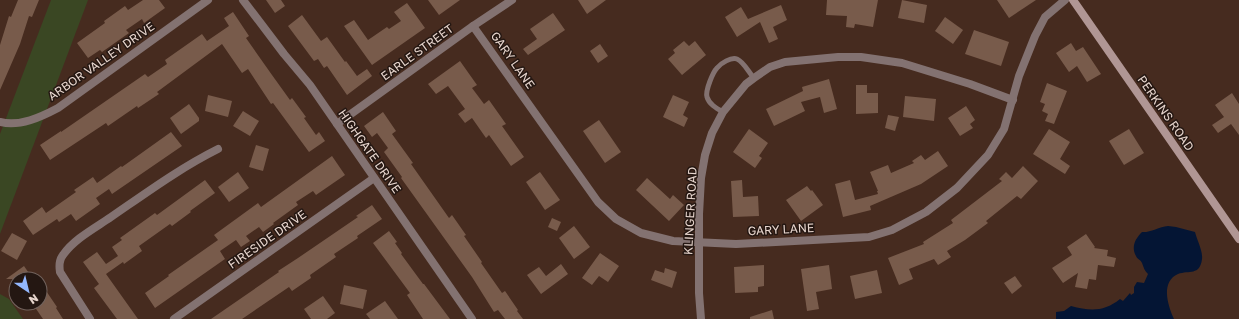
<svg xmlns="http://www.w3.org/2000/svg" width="1239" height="319" viewBox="0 0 1239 319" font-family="'Golos Text',sans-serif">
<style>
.green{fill:#3a4723}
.water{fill:#041534}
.building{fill:#785b4b}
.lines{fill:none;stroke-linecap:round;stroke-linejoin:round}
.lane{stroke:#837271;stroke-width:5}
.street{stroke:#837271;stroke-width:8}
.secondary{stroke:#b09694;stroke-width:8}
.labels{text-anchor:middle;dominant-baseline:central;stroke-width:3;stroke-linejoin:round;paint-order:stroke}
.street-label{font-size:12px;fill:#e8d6ce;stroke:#241712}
</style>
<rect width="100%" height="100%" fill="#462b1f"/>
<g class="green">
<polygon points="51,0 88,0 0,234 0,134"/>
<polygon points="0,294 9,299 23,319 0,319"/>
</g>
<path class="water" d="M1168,226L1176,227L1195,232C1197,240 1203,251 1202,259C1200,276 1189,270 1178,274C1160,282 1168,306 1174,319H1056V312L1064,311L1071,306C1090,311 1104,312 1120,299L1123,301L1130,293L1131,295L1134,293V287L1137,282L1144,283L1148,274C1144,270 1144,268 1142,263C1141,260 1137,259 1136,256C1131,247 1135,239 1142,232C1149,233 1159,227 1168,226Z"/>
<g class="building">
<polygon points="18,0 39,0 32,17 29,16 20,44 0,90 0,45 9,16 11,17"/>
<polygon points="143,0 159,0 165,8 144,23 142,19 126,30 129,33 102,52 100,50 88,58 77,43 105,23 104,21 125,6 128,10"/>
<polygon points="266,0 281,0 285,6 275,13"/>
<polygon points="428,0 460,0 439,15"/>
<polygon points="578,0 606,0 587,14"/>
<polygon points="827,0 878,0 873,27 855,24 854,28 846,27 847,16 826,15"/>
<polygon points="902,0 927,5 924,23 898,18"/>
<polygon points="997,0 1036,0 1009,18"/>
<polygon points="407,3 425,28 372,65 344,26 354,20 368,40 387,27 389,29 401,21 394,12"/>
<polygon points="781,5 787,20 773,27 778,39 769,43 760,22 737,37 725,17 741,7 748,19"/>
<polygon points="233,12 249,36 246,38 272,75 290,100 292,98 306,117 304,118 316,135 319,132 325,141 309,152 273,103 271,104 248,69 242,73 222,44 157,92 159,94 138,108 137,106 108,126 106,123 50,160 40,145 61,131 61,132 145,74 148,77 167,64 165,60 202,34 207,41 229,26 224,18"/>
<polygon points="553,13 565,30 528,55 523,49 537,39 530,29"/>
<polygon points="302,15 321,41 327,37 345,62 346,61 357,76 367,69 372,76 347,95 327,66 324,68 318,59 314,61 288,26"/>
<polygon points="945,17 963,30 953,44 935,31"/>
<polygon points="974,30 1009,42 1001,66 965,54"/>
<polygon points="684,41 689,46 695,41 706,55 682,75 668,59 675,53 673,50"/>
<polygon points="1071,43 1076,51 1083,47 1101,74 1087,82 1077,66 1069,72 1056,53"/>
<polygon points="600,44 608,56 598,63 590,51"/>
<polygon points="460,61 477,85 472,88 484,104 489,100 506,124 502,126 524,157 511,166 489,135 486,138 472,118 465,123 458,114 465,109 448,86 436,94 428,84"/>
<polygon points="829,79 837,109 824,113 820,97 801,102 805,111 774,126 766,109 803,91 802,87"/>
<polygon points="1047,83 1067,91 1054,124 1045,121 1048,114 1042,111 1045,104 1040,102"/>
<polygon points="856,85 867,85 867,93 878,93 878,113 856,114"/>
<polygon points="1232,93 1239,104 1239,135 1231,124 1218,133 1212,125 1224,117 1215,105"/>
<polygon points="208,95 232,101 228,117 205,111"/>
<polygon points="673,95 689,102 683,115 688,118 684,127 663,117"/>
<polygon points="905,96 936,99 934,121 903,117"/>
<polygon points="189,104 199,118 199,121 181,134 170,118"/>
<polygon points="966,106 975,120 970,124 973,128 960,136 948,118"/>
<polygon points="243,111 259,121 250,136 233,126"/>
<polygon points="383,112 396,131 392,134 413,163 411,164 449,218 452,215 466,235 464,236 482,262 481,263 502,293 505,291 518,310 517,311 523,319 505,319 498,310 494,312 472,277 401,178 402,177 384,152 388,148 377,133 372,137 364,126"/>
<polygon points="888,115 899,117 895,131 885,128"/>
<polygon points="599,120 621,152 605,163 583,131"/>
<polygon points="749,129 768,143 759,156 762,158 755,168 733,152"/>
<polygon points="1049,129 1070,142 1060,159 1070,166 1065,174 1033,154"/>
<polygon points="1129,129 1144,153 1124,165 1109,141"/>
<polygon points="171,132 182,146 112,194 109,189 96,198 100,204 76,221 71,214 59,222 57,219 33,235 23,221 42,207 46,213 76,192 74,190 93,177 97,183 121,166 122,167"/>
<polygon points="256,145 269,149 263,171 249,167"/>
<polygon points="938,151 948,166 921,184 870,206 871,210 843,217 835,184 850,180 855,200 878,194 877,191 878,191 870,172 888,165 891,173 914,163 912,161 921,155 925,160"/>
<polygon points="332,156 345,175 316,195 313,191 296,202 298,205 273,223 274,224 263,232 259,227 246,236 250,241 241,247 236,240 220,251 225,259 155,308 145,293 169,276 168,275 218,240 214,235 258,203 261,207"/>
<polygon points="1023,166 1038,181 1021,199 1017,196 986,221 988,223 965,240 947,251 951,257 938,265 934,259 909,269 913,279 899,285 888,258 924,244 923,242 953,223 951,220 1002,181 999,179 1006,172 1012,178"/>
<polygon points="238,172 249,188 229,202 218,187"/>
<polygon points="540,172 560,200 545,210 526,182"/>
<polygon points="647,178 670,199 673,195 684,205 669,221 636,190"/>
<polygon points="205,180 215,193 190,211 191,212 172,226 170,224 139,246 142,251 124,264 123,262 106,274 138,319 117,319 94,288 99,284 83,262 97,252 106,264 118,256 112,247 122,240 120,238 155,213 157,215"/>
<polygon points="742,180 743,197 758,196 759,216 733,217 731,181"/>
<polygon points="807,186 811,191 812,190 823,205 801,221 786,200"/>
<polygon points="372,205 382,219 357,236 358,238 334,254 336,257 310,275 311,278 292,291 289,287 242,319 211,319 279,272 278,271 298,258 358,217 356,216"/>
<polygon points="552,218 561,222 557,231 548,227"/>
<polygon points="574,226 590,247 574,259 559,238"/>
<polygon points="389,231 397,242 395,243 402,253 401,254 423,284 424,284 450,319 423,319 407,295 410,293 373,243"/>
<polygon points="12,233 27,241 17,260 1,251"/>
<polygon points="1086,234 1095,247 1094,248 1108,250 1107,256 1116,258 1114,267 1098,265 1096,280 1089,279 1087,289 1075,287 1078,273 1063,283 1052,268 1072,255 1067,247"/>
<polygon points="600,253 619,266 608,282 599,276 592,285 582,278"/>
<polygon points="561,264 568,274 541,294 527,275 539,267 546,276"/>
<polygon points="764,265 764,286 758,287 758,292 735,293 734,267"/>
<polygon points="829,265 832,289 816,292 819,309 807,311 801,269"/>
<polygon points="24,266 33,279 6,279"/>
<polygon points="665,268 677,272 672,288 651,280 655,270 664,273"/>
<polygon points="877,270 882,293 855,299 850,276"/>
<polygon points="1015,276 1022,286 1012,294 1004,283"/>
<polygon points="40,282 57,307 56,308 63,319 43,319 32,303 40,303"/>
<polygon points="344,285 367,290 363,309 340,304"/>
<polygon points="323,296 335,313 327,319 311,319 304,309"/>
<polygon points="385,301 398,319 370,319 366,314"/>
<polygon points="772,310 774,319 750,319 750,317"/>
</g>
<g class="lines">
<path class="lane" d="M723,112C716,108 709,104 707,97C705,91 713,72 717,68C721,63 731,57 737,59C744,62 749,73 754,78"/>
<g class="street">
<polyline points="243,0 284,54 310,85 472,319"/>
<polyline points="473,26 598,202 616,219 641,233 673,241 736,244 869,237 892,230 926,212 957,188 988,155 1004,129 1019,76 1035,36 1045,17 1065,0"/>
<path d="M0,122C20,127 41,117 58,108L208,0"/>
<polyline points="337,124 473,26 512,0"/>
<path d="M90,319L60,272C59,266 59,260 63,255C74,239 95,228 111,217C146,193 180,168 218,149"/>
<polyline points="174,319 374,178"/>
<polyline points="701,319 699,293 699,214 701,178 705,155 712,133 723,112 746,84 754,78 770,67 785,62 838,57 861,57 902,63 970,84 1013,100"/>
</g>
<polyline class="secondary" points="1073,0 1239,239"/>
</g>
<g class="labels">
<g class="street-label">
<text transform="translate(417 52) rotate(-36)">EARLE STREET</text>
<text transform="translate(513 60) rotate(55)">GARY LANE</text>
<text transform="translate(101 61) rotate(-35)">ARBOR VALLEY DRIVE</text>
<text transform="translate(1166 113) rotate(55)">PERKINS ROAD</text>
<text transform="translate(370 151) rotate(55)">HIGHGATE DRIVE</text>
<text transform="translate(690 211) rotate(-87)">KLINGER ROAD</text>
<text transform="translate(781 229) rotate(-3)">GARY LANE</text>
<text transform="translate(267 239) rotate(-35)">FIRESIDE DRIVE</text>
</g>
</g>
<g transform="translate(28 291) rotate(145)"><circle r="19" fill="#241712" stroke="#72635d"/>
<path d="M0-3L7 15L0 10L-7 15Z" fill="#93b7fd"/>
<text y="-6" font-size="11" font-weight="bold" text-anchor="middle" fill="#e8d6ce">N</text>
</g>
</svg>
